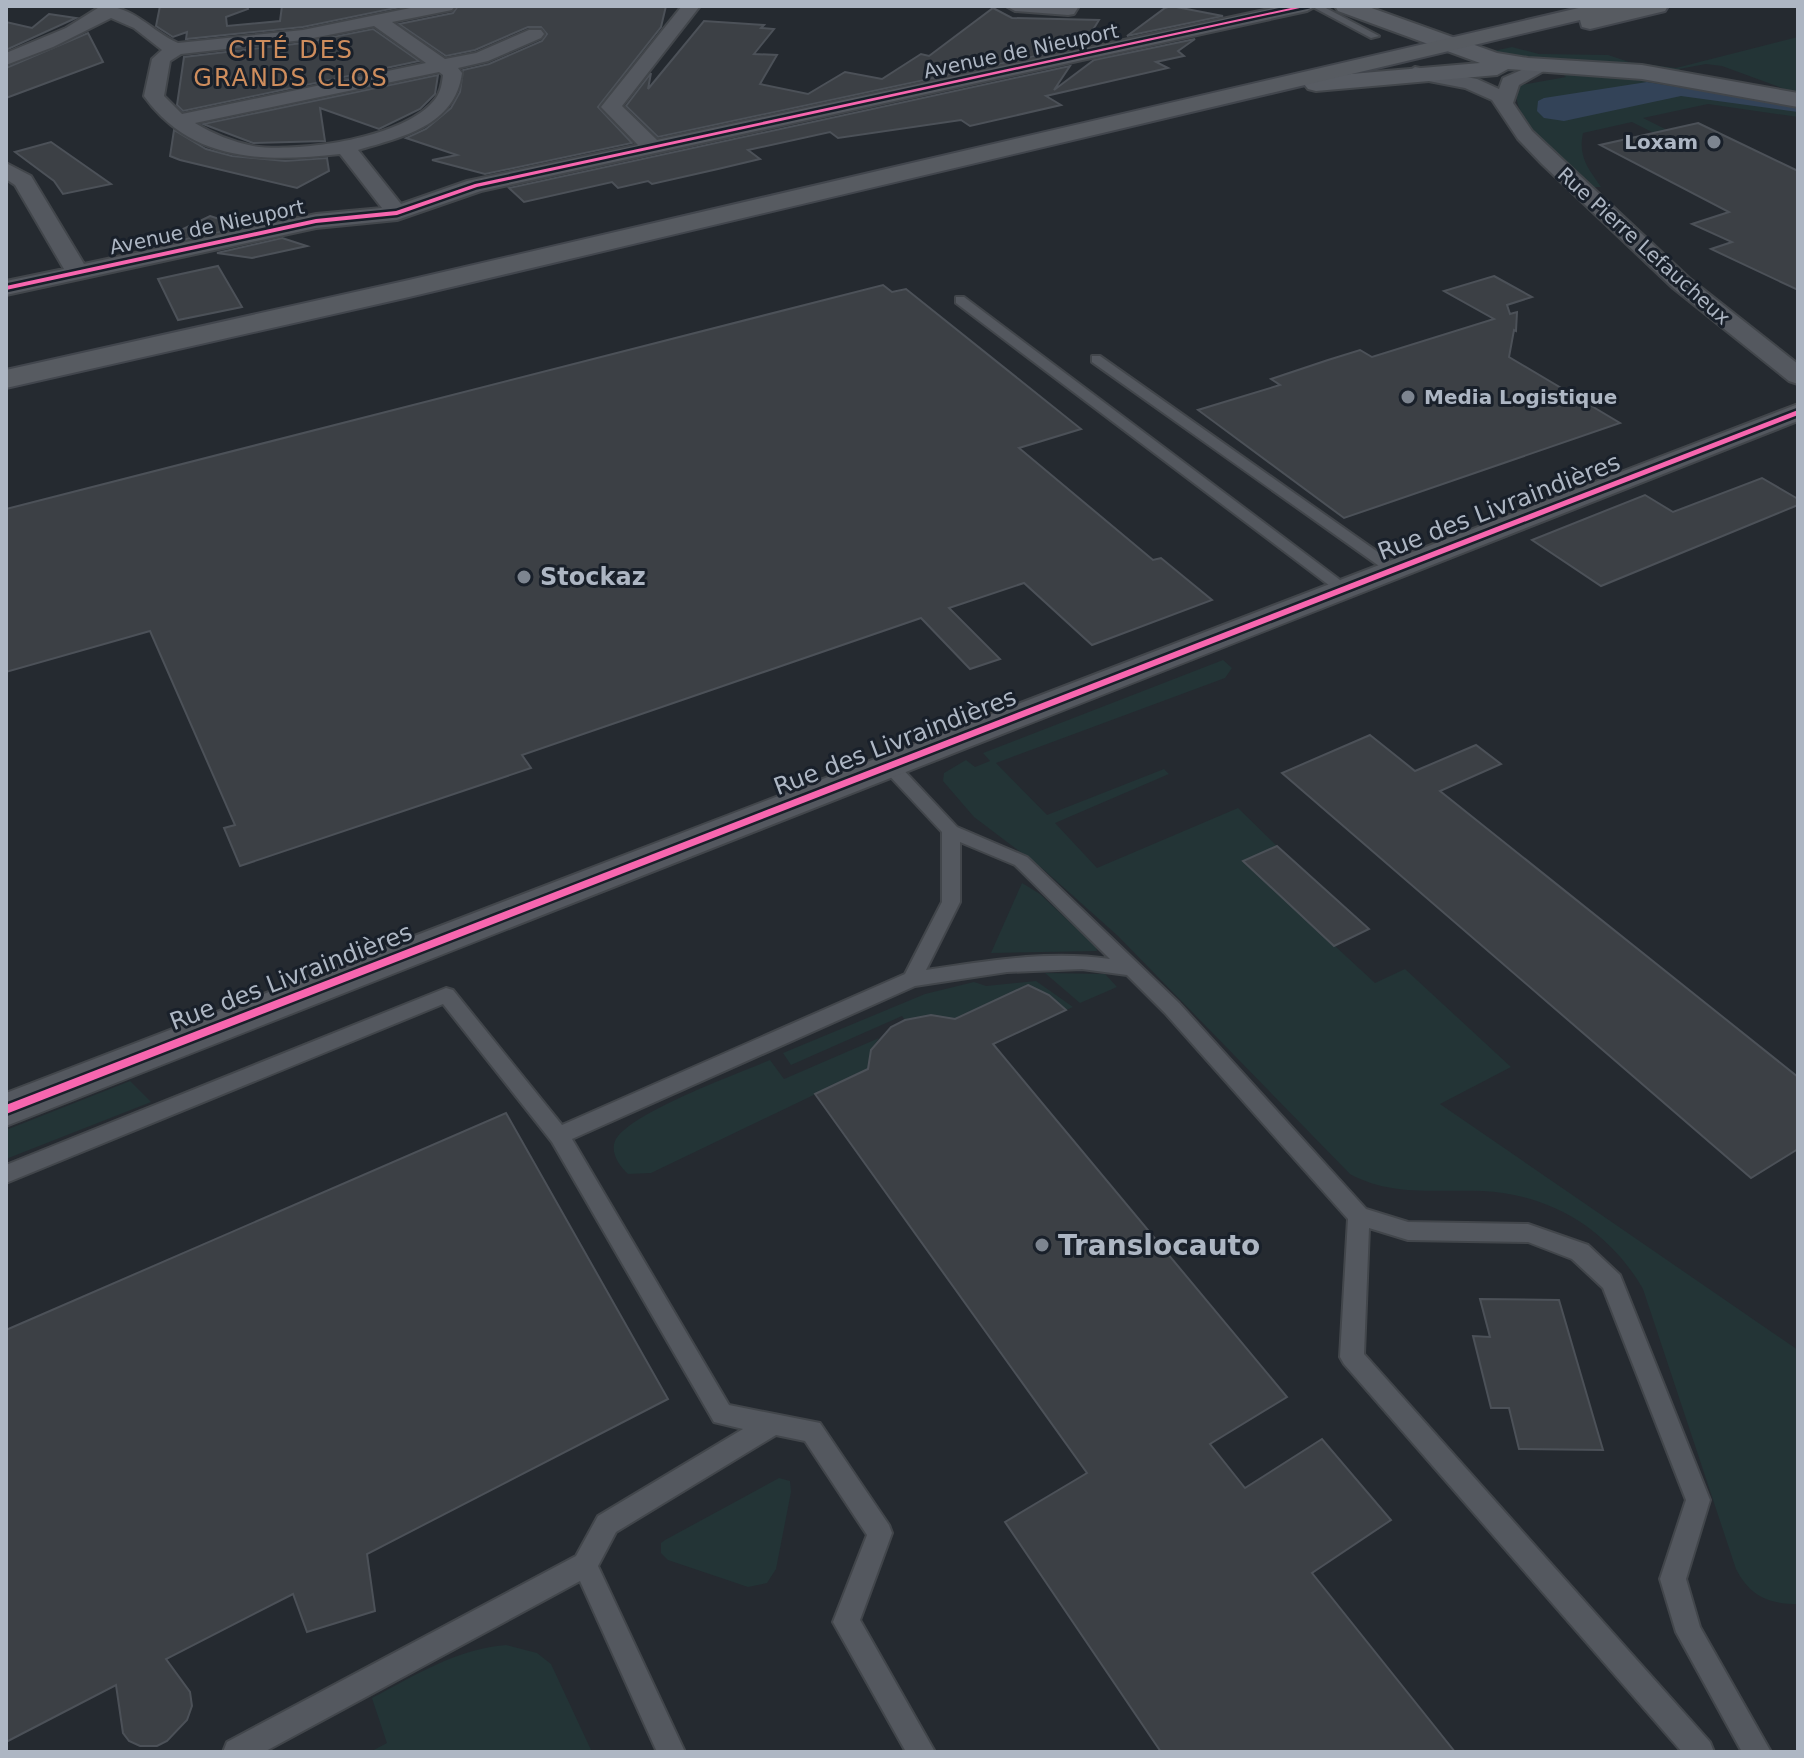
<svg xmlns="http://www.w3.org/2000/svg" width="1804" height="1758" viewBox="0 0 1804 1758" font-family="'DejaVu Sans',sans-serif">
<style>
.green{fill:#233436}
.water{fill:#334358}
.building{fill:#3c4045;stroke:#4c5158;stroke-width:2}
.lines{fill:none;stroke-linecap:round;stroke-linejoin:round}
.lane-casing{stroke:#42464b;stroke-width:4}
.street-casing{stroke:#42464b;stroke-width:4}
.secondary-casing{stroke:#42464b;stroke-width:4}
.primary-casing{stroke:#42464d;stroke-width:4}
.lane{fill:#54585f;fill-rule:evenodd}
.street{fill:#54585f;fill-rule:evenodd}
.secondary{fill:#585c63;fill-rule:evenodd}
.primary{fill:#575b61;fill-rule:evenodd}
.cycleway-casing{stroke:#19202a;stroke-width:5}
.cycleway{fill:#f766af;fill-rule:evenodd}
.poi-dot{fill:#7d8590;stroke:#19202a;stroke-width:3}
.labels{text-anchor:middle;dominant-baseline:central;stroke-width:6;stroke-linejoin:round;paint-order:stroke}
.far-street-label{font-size:20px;fill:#adb6c3;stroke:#19202a}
.far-poi-label{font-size:20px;font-weight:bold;fill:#adb6c3;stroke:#19202a;text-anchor:end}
.far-quarter-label{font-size:24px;letter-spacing:2px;fill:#ce8d5d;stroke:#19202a}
.street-label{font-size:24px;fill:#adb6c3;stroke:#19202a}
.poi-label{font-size:24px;font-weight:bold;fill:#adb6c3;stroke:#19202a;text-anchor:start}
.near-poi-label{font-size:28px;font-weight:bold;fill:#adb6c3;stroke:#19202a;text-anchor:start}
</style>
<rect width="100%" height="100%" fill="#252a30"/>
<g class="green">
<polygon points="1798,37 1798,94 1722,66 1706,64 1679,69 1684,73 1527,62 1484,53 1512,47 1539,54 1608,55 1629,62 1676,68"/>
<path d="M1559,70H1590L1798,105V117L1708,104L1643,118L1729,161L1716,164L1632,122L1583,133C1578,157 1588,168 1601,187H1593C1563,159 1516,132 1515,86L1566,77Z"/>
<path d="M1223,660L1232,668L1225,678L996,763L1047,815L1164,769L1169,774L1055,823L1097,868L1238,808L1277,846L1244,862L1375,983L1405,969L1511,1067L1440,1104L1798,1350V1604C1768,1604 1750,1596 1736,1569L1643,1289C1609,1230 1551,1194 1482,1191C1436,1189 1392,1197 1350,1174L1118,936L1043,869L974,817L943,781L944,773L966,760L975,767L990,761L983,753Z"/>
<polygon points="1022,883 1040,894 1096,947 1097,951 991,953"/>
<polygon points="1045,973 1105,974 1117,987 1080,1003"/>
<polygon points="1036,981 1073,1007 1066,1010 1049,995 1028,985 955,1019 931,1015 905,1020 902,1016 791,1065 783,1053 925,994 974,982 986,986"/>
<path d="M879,1038L871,1050L868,1069L651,1173L628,1174C620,1167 610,1153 615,1141C628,1113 738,1074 770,1060L784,1079Z"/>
<polygon points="130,1081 151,1102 6,1159 6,1130"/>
<polygon points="779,1478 790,1481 791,1492 776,1569 767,1583 748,1587 668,1560 661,1553 661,1543 665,1540"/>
<path d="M506,1645L537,1653L551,1664L592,1752H370L387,1743L372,1698C416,1675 456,1649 506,1645Z"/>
</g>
<polygon class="water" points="1647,82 1796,106 1798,112 1681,96 1564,121 1544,118 1537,111 1538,101 1544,98"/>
<g class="building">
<polygon points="160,6 247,6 248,9 226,17 227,26 280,21 282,6 405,6 303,27 186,39 187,32 173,37 156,26"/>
<polygon points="458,6 666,6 661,27 598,107 632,143 485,174 432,160 457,155 406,138 426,129 451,108 460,92 463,70 489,64 542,41 547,34 541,27 528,27 475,50 446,56 399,24 453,13"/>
<polygon points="1171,6 1223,16 1127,36 1165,8"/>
<polygon points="993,8 1012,18 1099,20 1083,46 658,137 626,106 651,73 648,89 704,21 764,25 761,28 774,29 754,54 777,55 760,84 808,94 845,72 882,79 921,54 929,56"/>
<polygon points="49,14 76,18 6,50 6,22 32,28"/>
<polygon points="373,29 419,61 183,111 177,105 184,57 303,43"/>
<polygon points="88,33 103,62 6,98 6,68"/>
<polygon points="1195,39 1178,51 1184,56 1156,62 1168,68 1046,96 1061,105 970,126 961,120 838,138 830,132 748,150 760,159 718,169 652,184 648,181 618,188 612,182 524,202 509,188 1070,66 1054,90 1094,60"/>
<polygon points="438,75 435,94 420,109 379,129 320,108 325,141 253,143 203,124"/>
<polygon points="1698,123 1798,171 1798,290 1711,249 1732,242 1692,224 1729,212 1600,145"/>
<polygon points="174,130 206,149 232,156 285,161 327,158 329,171 297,188 180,160 170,156"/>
<polygon points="51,142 111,184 63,194 54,181 15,152"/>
<polygon points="210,216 244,227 163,244 154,243"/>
<polygon points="282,238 307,246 252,258 217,253"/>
<polygon points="218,266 242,307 178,320 158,279"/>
<polygon points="1494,276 1532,297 1507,305 1510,314 1517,312 1516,331 1514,330 1509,357 1620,423 1344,518 1198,410 1280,385 1271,379 1328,360 1360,350 1372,357 1494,319 1444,291"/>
<polygon points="883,285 892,292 906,289 1081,429 1019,448 1153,560 1161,558 1212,600 1092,645 1024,583 949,608 1000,659 970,669 921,618 522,755 531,768 240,866 224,828 235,825 150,631 6,672 6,509"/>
<polygon points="1762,478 1798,499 1798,505 1601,586 1532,540 1645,495 1673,512"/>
<polygon points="1370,735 1415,771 1476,745 1501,764 1440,791 1798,1077 1798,1149 1751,1178 1282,773"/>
<polygon points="1277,846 1369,929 1334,946 1243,861"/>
<polygon points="1028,985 1049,995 1066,1010 993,1044 1287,1397 1210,1444 1245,1488 1322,1439 1391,1520 1312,1573 1455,1752 1161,1752 1005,1522 1087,1473 815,1094 868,1069 871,1050 891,1027 905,1020 931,1015 955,1019"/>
<polygon points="506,1113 668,1399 367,1554 375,1611 307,1632 293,1594 166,1659 190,1692 192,1706 187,1720 167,1741 157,1746 140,1746 129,1741 123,1733 116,1685 6,1742 6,1330"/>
<polygon points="1480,1299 1559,1300 1603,1450 1519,1449 1509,1408 1491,1408 1473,1336 1490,1337"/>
</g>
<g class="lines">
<g class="lane-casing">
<g id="lane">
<polygon points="1311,6 1322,6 1379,36 1371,38"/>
<polygon points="956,297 964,297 1348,586 1348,592 1338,592 956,303"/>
<polygon points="1092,356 1100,356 1399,567 1399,573 1389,573 1092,362"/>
<path d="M890,761L896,762L957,827L1027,857L1179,1003L1366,1209L1408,1222L1528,1224L1588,1245L1620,1275L1710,1500L1686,1579L1700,1627L1771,1752H1742L1676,1632L1660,1579L1686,1500L1603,1288L1572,1259L1528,1242L1408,1240L1369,1228L1364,1354L1710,1742L1714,1752H1682L1344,1364L1340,1357L1348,1219L1165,1013L1127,975L1082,969L1007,972L915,986L572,1139L729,1405L820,1423L889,1525L892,1533L860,1620L935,1752H906L833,1622L867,1535L805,1441L776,1435L616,1532L598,1566L685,1752H657L580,1581L264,1752H223L227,1742L576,1556L598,1516L743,1429L714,1422L552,1142L443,1004L6,1183V1165L446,988L453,990L562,1125L905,974L942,902V832L884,770L882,766ZM960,842L1015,865L1110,959C1049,950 987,961 926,970L960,902Z"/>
</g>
</g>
<g class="street-casing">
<g id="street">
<path d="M101,6C135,6 149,30 178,43L303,30L420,6H455L452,10L392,22L445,59L476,53L529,30H541L544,34L541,38L488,61L458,68L462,73C455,126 402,137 358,150L401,204L467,181L638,145L601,107L682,6H700L622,106L657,140L1283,6H1316L1307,11L481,191L397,220L316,228L6,295V281L64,269L15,185L6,179V163L31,176L84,264L316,214L382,208L340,154C266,162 192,163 144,96L152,59L162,50L134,28L111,18L53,47L6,65V53L66,28ZM374,26L426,63L182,114L164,96L170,61L181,54L303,40ZM439,72L443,75C442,83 441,91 436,98C408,138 298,153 253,146C233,142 213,134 195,123Z"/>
<polygon points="1006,6 1079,6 1074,14 1068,15 1015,11"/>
<polygon points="1540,62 1549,68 1519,85 1513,103 1532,131 1689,278 1798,364 1798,384 1789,381 1673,288 1542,164 1518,139 1492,100 1465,88 1408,77 1406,73 1415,67 1477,79 1499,89 1503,78"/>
<polygon points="1798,404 1798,421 6,1126 6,1093"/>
</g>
</g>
<g class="secondary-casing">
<polygon id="secondary" points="1335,6 1366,6 1497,53 1528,58 1642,65 1798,93 1798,107 1642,79 1508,69 1497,75 1316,91 1308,89 1304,84 1308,79 1316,77 1480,63 1338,11"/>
</g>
<g class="primary-casing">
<polygon id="primary" points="1587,6 1668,6 1665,11 1590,29 1582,27 1580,20 409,297 6,388 6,370 409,280"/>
</g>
<use href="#lane" class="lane"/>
<use href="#street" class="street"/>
<use href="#secondary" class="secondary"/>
<use href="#primary" class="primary"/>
<g class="cycleway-casing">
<g id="cycleway">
<polygon points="1300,6 1309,6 477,187 397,215 316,223 6,290 6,286 316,219 396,211 475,184"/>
<polygon points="1798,410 1798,415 6,1114 6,1105"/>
</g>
</g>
<use href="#cycleway" class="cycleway"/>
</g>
<g class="poi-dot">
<circle cx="1714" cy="142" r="8"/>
<circle cx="1408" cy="397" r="8"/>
<circle cx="524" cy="577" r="8"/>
<circle cx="1042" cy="1245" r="8"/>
</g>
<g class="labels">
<g class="far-street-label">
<text transform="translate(1021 51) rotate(-12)">Avenue de Nieuport</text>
<text transform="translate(207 227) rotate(-12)">Avenue de Nieuport</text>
<text transform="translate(1644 246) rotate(42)">Rue Pierre Lefaucheux</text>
</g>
<g class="far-poi-label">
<text x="1698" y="142">Loxam</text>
<text x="1424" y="397" text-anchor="start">Media Logistique</text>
</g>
<g class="far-quarter-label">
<text x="291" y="50">CITÉ DES<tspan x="291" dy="28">GRANDS CLOS</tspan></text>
</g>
<g class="street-label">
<text transform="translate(1499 507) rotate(-21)">Rue des Livraindières</text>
<text transform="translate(895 742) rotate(-21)">Rue des Livraindières</text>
<text transform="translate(291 977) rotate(-21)">Rue des Livraindières</text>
</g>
<g class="poi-label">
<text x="540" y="577">Stockaz</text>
</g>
<g class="near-poi-label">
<text x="1058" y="1245">Translocauto</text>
</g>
</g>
<rect width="1804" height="1758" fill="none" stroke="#adb6c3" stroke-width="16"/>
</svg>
